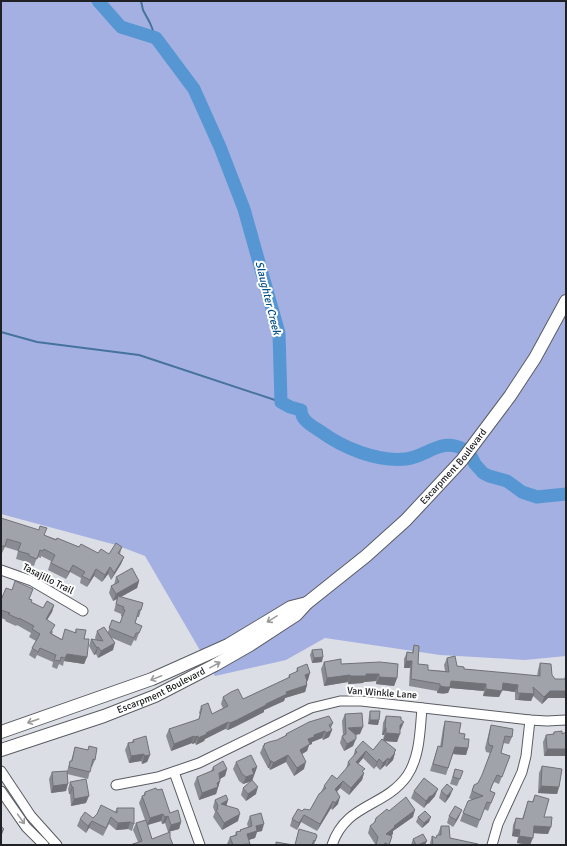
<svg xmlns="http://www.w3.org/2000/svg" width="567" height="846" viewBox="0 0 567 846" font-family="Signika,sans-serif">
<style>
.green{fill:#a5b0e2}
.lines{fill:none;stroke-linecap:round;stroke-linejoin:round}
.stream{stroke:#46739e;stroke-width:2}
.river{stroke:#5696d2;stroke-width:13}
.minor-casing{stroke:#5a5c62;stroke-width:11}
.major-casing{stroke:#5a5c62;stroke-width:14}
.minor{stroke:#fff;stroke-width:9}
.major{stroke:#fff;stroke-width:12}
.wall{fill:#8a8c93}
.shaded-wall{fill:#717278}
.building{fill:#a1a3ab;stroke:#717278}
.oneway{stroke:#9b9b9c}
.labels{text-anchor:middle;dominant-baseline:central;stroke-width:4;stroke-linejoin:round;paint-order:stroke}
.street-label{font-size:10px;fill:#202124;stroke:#fff}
.water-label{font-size:11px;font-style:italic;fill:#045088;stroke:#fff}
</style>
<rect width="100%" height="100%" fill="#dcdee6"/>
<polygon class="green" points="1,1 566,1 566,656 525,660 440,655 325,638 286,660 215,676 145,556 116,545 1,514"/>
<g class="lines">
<g class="stream">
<polyline points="141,1 143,10 150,23 156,38"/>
<polyline points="1,332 37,342 139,355 281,402"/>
</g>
<path class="river" d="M98,1L121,27L156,38L194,89L220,147L244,209L262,273L279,333L281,402L290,407L301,410C301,420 312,426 320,431C343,448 377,462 406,459C424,457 437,442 455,446C460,447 465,450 469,452L475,464L483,473L489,476L507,481L522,492L537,497L566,494"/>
<g class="minor-casing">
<g id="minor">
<polyline points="1,570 32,581 83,611"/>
<polyline points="1,771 31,816 57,845"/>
<polyline points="174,772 200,845"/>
<polyline points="116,785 158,777 199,763 311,708 340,701 361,701 530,720 547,721 566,720"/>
<polyline points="1,791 26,827 44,845"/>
<path d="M332,845C346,803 384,808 407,776C420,757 420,730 422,708"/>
<polyline points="492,845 498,824 522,772 526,756 530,720"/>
</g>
</g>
<g class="major-casing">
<g id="major">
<polyline points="1,732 152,679 228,645 291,607 307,603"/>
<path id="s1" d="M1,750L104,716L155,696L215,665L250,645L296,615L307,603L366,556L406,520L462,460L510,396L535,358L566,301"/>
</g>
</g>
<use href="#minor" class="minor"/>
<use href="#major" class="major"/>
</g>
<g class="wall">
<polygon points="1,518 44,535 98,553 109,554 122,547 120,554 124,557 121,564 111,580 108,574 102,582 94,576 87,587 80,583 81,578 70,572 66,579 48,570 51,561 41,556 41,558 37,557 34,566 26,564 27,562 16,559 18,551 5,547 2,553 1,553"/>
<polygon points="116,577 139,581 137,588 121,597 141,610 139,617 137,617 135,623 139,633 136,641 134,640 131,646 112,638 113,650 98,658 96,654 94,655 89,646 91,639 96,640 95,638 97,631 108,632 112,620 120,623 122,617 121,616 121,614 114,611 117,599 113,601 109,593 111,586 114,585"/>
<polygon points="30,599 31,602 43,608 54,605 52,612 47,620 53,632 52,634 62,639 75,632 76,629 84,639 87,657 84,664 64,661 63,666 59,664 57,669 52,667 53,662 37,655 35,659 29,655 32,648 36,641 29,637 31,633 17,625 16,626 5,621 6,620 1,618 1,600"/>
<polygon points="414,645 418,664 428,670 445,671 444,665 447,658 457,666 464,669 537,676 538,670 540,663 555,679 564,679 566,674 566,698 548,698 542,704 533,696 531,701 518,700 515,700 515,692 502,690 499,697 483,696 484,691 450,688 448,693 443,694 437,693 437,691 409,686 410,668 404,668 404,659 407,652 412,653"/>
<polygon points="312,650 322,662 312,663 310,655"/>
<polygon points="324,662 341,664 397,678 394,686 376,684 376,681 364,682 363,683 348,684 348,682 324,686 321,669"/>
<polygon points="297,668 308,680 306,684 307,685 305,692 285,698 284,701 264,710 264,712 235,727 228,730 225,729 205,739 204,741 196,745 195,743 192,744 192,743 171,751 166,736 169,729 198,720 200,715 199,713 201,706 212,714 223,708 221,704 223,697 243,699 288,678 289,675 296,672"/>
<polygon points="370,711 379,720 378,725 368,724 369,716"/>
<polygon points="345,714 360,734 355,735 353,746 344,751 340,743 342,736 343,736 342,721"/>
<polygon points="386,716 401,729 400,730 397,742 384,741 395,753 393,760 386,767 385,765 380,770 376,766 374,769 363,758 358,764 363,772 364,773 362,780 349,795 340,788 337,792 338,804 332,810 331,808 317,831 301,822 297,830 290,826 292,819 302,811 310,810 321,792 324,786 337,779 346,769 348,762 353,757 355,750 373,750 383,740 384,735 382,735 383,723"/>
<polygon points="445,721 459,733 464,739 468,748 466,755 453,754 446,775 430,771 438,746 440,747 443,728"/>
<polygon points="333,723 331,728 332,730 329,737 323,740 322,738 312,742 312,744 309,745 307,751 302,754 304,769 294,776 286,762 270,770 269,768 268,768 260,753 264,744 277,740 285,736 286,734"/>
<polygon points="491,725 512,737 509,744 503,743 501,753 510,756 499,784 494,782 490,791 495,793 488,811 484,809 477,828 460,821 463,813 472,800 469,798 474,785 478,783 482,776 490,753 486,752 485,748 489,732"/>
<polygon points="554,732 562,734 544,756 543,742 546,735 553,734"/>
<polygon points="133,740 150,755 147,762 142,764 141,761 129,763 125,750 128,743 132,742"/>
<polygon points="89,746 95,760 92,767 91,766 88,779 67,774 66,791 51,793 49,779 52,772 67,771 70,761 71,761 75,747 88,750"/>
<polygon points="236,762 257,767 252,781 256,794 246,801 241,795 243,788 252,781 243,784 239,781 233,769"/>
<polygon points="542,766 559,787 557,794 538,793 539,773"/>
<polygon points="213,767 227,769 225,776 220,779 220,781 216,794 199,800 194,784 197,777 211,771"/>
<polygon points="455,769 460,779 457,786 450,784"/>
<polygon points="70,782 86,803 71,806 70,794 69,794 68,789"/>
<polygon points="157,790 170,813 181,822 179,829 168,832 165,823 162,824 161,821 148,825 152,839 170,837 138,842 133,830 136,823 145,820 139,803 142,796 143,796 145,792"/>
<polygon points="414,791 435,796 429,803 427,804 424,808 411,798"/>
<polygon points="441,791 450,796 445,803 439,798"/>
<polygon points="535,795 544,817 548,834 533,833 530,845 517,843 518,837 512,836 513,825 516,818 522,819 528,801 532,802"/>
<polygon points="215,800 228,800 226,806 238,821 222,830 213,817 215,812 213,807"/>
<polygon points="117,808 134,824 132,831 128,829 116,830 109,824 103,836 89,828 86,833 77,826 80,819 93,818 115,812"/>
<polygon points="389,811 413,817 393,831 393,834 390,836 392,836 389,845 375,845 375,844 368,833 370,826 374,823 376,818"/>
<polygon points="250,816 262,831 257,832 255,838 249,840 250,845 228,845 227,844 230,837 235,835 236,832 240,831 240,830 248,827 247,824"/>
<polygon points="449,816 459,817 453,827 447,823"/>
<polygon points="418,817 429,822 422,828 416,822"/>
<polygon points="441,826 450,838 478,845 430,845 430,843 432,836 436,838 438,835 438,834"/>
<polygon points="299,829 317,836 314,845 295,845"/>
<polygon points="413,839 425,845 411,845"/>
</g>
<g class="shaded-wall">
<polygon points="124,557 121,564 111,580 114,573"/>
<polygon points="73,565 70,572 66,579 69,572"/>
<polygon points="110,567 108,574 102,582 105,575"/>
<polygon points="96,569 94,576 87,587 90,580"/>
<polygon points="139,581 137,588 113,601 116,594"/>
<polygon points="54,605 52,612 43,626 46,619"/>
<polygon points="115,643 113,650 98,658 101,651"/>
<polygon points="98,647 96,654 94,655 97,648"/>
<polygon points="67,654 87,657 84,664 64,661"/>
<polygon points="323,657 322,662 312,663 314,658"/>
<polygon points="406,661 412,661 410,668 404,668"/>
<polygon points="310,673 308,680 302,682 305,675"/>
<polygon points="366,674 379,674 376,681 364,682 363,683 348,684 350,676"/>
<polygon points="350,675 348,682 324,686 327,678"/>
<polygon points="379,677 397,678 394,686 376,684"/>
<polygon points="307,681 306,685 307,685 305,692 285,698 284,701 264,710 264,712 228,730 230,723 286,692"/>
<polygon points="451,681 486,684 484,691 450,688 448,693 437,693 440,686"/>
<polygon points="503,683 518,685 515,692 500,690"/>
<polygon points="486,689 502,691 499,697 483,696"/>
<polygon points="550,691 566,691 566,698 548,698 542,704 544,697"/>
<polygon points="520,693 534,694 531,701 518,700"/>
<polygon points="370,720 379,720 378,725 368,724"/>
<polygon points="228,722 225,729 205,739 204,741 196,745 198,738"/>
<polygon points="404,722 401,729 398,732 400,725"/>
<polygon points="363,727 360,734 346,736 348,728"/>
<polygon points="385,727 386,728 384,735 382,735"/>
<polygon points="332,730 329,737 323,740 326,733"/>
<polygon points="325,731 322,738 312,742 312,744 309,745 307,751 297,757 300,750 308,739 314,735"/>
<polygon points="386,733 400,734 397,742 383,741"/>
<polygon points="194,736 192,743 171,751 174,744"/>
<polygon points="198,736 195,743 192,744 195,737"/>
<polygon points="356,739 353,746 344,751 347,744"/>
<polygon points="455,747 468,748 466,755 452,754"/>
<polygon points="547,749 566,749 566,756 544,756"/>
<polygon points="396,750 394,754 395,753 393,760 386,767 389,760"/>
<polygon points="366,751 363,758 354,769 356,762"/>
<polygon points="144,754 141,761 129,763 131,756"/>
<polygon points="150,755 147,762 142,764 144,756"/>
<polygon points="288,755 286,762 270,770 273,763"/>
<polygon points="388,758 385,765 380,770 383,763"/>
<polygon points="379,759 376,766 374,769 377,762"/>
<polygon points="270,761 272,761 269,768 268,768"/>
<polygon points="306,762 304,769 294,776 297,768"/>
<polygon points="257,767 252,781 243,784 246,777 252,769"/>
<polygon points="227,769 225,776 216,781 219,773"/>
<polygon points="364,773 362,780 349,795 351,788"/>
<polygon points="220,781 216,794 199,800 202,793"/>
<polygon points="343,781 340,788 332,796 335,789"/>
<polygon points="68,784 66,791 51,793 53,786"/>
<polygon points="541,786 559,787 557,794 538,793"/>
<polygon points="72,787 73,787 70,794 69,794"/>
<polygon points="258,787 256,794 246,801 248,794"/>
<polygon points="438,789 435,796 429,803 427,804 424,808 426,801 430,796"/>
<polygon points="453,789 450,796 445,803 447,796"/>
<polygon points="89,796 86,803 71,806 74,799"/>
<polygon points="340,797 338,804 332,810 335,803"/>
<polygon points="228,800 226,807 221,804"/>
<polygon points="333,801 331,808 317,831 320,824"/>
<polygon points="415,810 413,817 393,831 393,834 384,842 386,834 394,826"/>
<polygon points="462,810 459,817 453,827 456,820"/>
<polygon points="163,814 161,821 147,825 150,818"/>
<polygon points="240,814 238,821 222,830 224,823"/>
<polygon points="304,815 301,822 297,830 299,823"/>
<polygon points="168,816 165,823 162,824 165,817"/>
<polygon points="431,817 429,822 422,828 424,823"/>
<polygon points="92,821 89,828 86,833 88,826"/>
<polygon points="130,822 128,829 116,830 118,823"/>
<polygon points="181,822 179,829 168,832 171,825"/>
<polygon points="264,824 262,831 257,832 255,838 245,841 247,834 256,826"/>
<polygon points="534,826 551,827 548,834 532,833"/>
<polygon points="4,829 1,837 1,832"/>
<polygon points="514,829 520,830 518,837 512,836"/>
<polygon points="519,836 533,838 530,845 517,843"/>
<polygon points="427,841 425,845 418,845"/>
</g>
<g class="building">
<polygon points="1,518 39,530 40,526 47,528 44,535 56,540 57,538 79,547 81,544 98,553 101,549 109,554 116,543 122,547 118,553 124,557 114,573 110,567 105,575 96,569 90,580 82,576 85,572 73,565 69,572 51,563 55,555 44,549 43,551 40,550 37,559 29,556 29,554 18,551 21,543 7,539 5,546 1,546"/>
<polygon points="132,568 139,581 116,594 111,586 119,582 116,577"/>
<polygon points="15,581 33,589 29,599 32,600 31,602 43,608 47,601 54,605 46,619 55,625 50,633 62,640 65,629 76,633 76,629 86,630 84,639 89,639 87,657 67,654 65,658 61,657 60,661 54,660 56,655 40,648 38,652 32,648 40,634 32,629 34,626 19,618 19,619 8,614 10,613 1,610 1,600 6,588 12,590"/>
<polygon points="118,596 143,603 141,610 139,610 135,623 142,626 139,633 136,633 134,638 109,628 112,620 120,623 125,610 123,609 124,607 116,604"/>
<polygon points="104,627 115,643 101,651 98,647 97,648 91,639 103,641 97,631"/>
<polygon points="414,645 419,646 418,664 428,665 428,670 449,672 447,658 455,656 457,666 464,667 464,669 519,674 540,676 540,663 551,664 552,675 555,679 566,679 566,691 550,691 544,697 533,687 534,694 520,693 517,693 518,685 503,683 502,691 486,689 486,684 451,681 450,687 445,687 440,686 440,684 411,679 412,661 406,661 407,652 413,653"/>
<polygon points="322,649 323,657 314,658 312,650"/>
<polygon points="341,659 341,664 380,662 398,664 397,678 379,677 379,674 366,674 366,676 350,676 350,675 327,678 324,662"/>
<polygon points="307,664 310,673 305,675 307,681 306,682 307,685 286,692 287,694 266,704 266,705 237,720 230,723 228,722 206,733 207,734 198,738 198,736 195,737 194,736 174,744 169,729 199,719 202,708 201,706 208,703 212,714 228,706 223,697 231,692 238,689 243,699 290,677 289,675 298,671 297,668"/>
<polygon points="370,711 380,711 379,720 370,720"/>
<polygon points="362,713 363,727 348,728 356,735 356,739 347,744 342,736 346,734 345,714"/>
<polygon points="329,716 333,723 329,725 332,730 326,733 325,731 314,735 314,737 308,739 310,744 300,750 306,762 297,768 288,755 273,763 272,761 270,761 263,746 265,745 264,744 269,742 277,740 287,735 286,734 309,722"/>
<polygon points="386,716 401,717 401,720 404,722 400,725 400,734 386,733 386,728 385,727"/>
<polygon points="445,721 461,723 459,733 465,734 464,739 469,739 468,748 455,747 448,768 433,764 438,746 442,747"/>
<polygon points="491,725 513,729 512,737 505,736 501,753 510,756 502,777 497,775 492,785 490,791 495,793 491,803 487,802 480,820 463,813 468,801 483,796 472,791 474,785 478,783 482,775 493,746 489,745 488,741"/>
<polygon points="562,731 562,734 566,732 566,749 547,749 546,735 554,734 554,732"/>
<polygon points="146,736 150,755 144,756 144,754 131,756 128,743 134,742 133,740"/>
<polygon points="382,739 396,750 394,752 395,753 389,760 388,758 383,763 379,759 377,762 366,751 356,762 365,769 362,771 364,773 351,788 343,781 335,789 340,797 335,803 333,801 320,824 304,815 299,823 292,819 298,809 302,811 304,809 310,810 319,794 326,788 324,786 332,775 337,779 350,764 348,762 357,752 355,750 363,741 373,750"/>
<polygon points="89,746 97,748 95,760 93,759 90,772 69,767 70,761 72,761 75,747 88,750"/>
<polygon points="251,755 257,767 252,769 254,774 246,777 242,774 236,762"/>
<polygon points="223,761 227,769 219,773 220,781 217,783 218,787 202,793 197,777 214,770 213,767"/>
<polygon points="542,766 562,769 559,787 541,786"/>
<polygon points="455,769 463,771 460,779 453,777"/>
<polygon points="67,771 68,784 53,786 52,772"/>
<polygon points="424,778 438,789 432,796 430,796 426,801 414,791"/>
<polygon points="86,779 89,796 74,799 73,787 72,787 70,782"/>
<polygon points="252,780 258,787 248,794 243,788"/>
<polygon points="447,784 453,789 447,796 441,791"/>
<polygon points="156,788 157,790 162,789 170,813 178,810 181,822 171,825 168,816 165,817 163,814 150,818 142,796 145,795 145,792"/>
<polygon points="226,795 228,800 221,804 238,809 240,814 224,823 216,810 218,809 217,807 218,806 215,800"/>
<polygon points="535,795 549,799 544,817 552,817 551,827 534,826 533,838 519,836 520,830 514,829 516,818 523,819 528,801 533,802"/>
<polygon points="406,797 415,810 394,826 395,827 386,834 392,836 389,845 385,843 384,845 376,845 378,837 370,826 375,822 376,818 387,809 389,811"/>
<polygon points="101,805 117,813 117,808 134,808 134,824 130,822 118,823 111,817 106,828 92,821 88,826 80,819 85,812 93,818 97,814"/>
<polygon points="455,806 462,810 456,820 449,816"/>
<polygon points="425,811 431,817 424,823 418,817"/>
<polygon points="261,813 264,824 256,826 257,831 247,834 250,844 233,845 230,837 237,835 236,832 241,831 240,830 252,826 250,816"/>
<polygon points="146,820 152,839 170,832 170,837 173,845 130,845 142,841 136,823"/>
<polygon points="1,826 4,829 1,832"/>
<polygon points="441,826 449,826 450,838 478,844 478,845 433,845 432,836 436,838 437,835 441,835"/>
<polygon points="299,829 316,834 317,836 315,841 314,840 312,845 295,845"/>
<polygon points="423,834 427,841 418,845 416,845 413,839"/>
<polygon points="276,842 293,845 276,845"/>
</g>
<defs><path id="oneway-shaft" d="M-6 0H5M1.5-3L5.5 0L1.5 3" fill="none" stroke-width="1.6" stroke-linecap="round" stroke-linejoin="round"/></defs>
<g class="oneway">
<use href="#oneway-shaft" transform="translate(272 619) rotate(148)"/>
<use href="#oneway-shaft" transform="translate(215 665) rotate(-29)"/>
<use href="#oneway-shaft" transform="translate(156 678) rotate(158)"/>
<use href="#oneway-shaft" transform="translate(33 721) rotate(161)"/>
<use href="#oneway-shaft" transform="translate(21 819) rotate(54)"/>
</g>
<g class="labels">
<g class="street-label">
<text stroke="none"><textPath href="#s1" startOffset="543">Escarpment Boulevard</textPath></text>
<text transform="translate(48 579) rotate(27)">Tasajillo Trail</text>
<text stroke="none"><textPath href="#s1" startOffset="171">Escarpment Boulevard</textPath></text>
<text transform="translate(382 693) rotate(4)">Van Winkle Lane</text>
</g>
<g class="water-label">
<text transform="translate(268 298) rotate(76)">Slaughter Creek</text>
</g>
</g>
<rect width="567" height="846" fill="none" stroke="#202124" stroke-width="4"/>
</svg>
